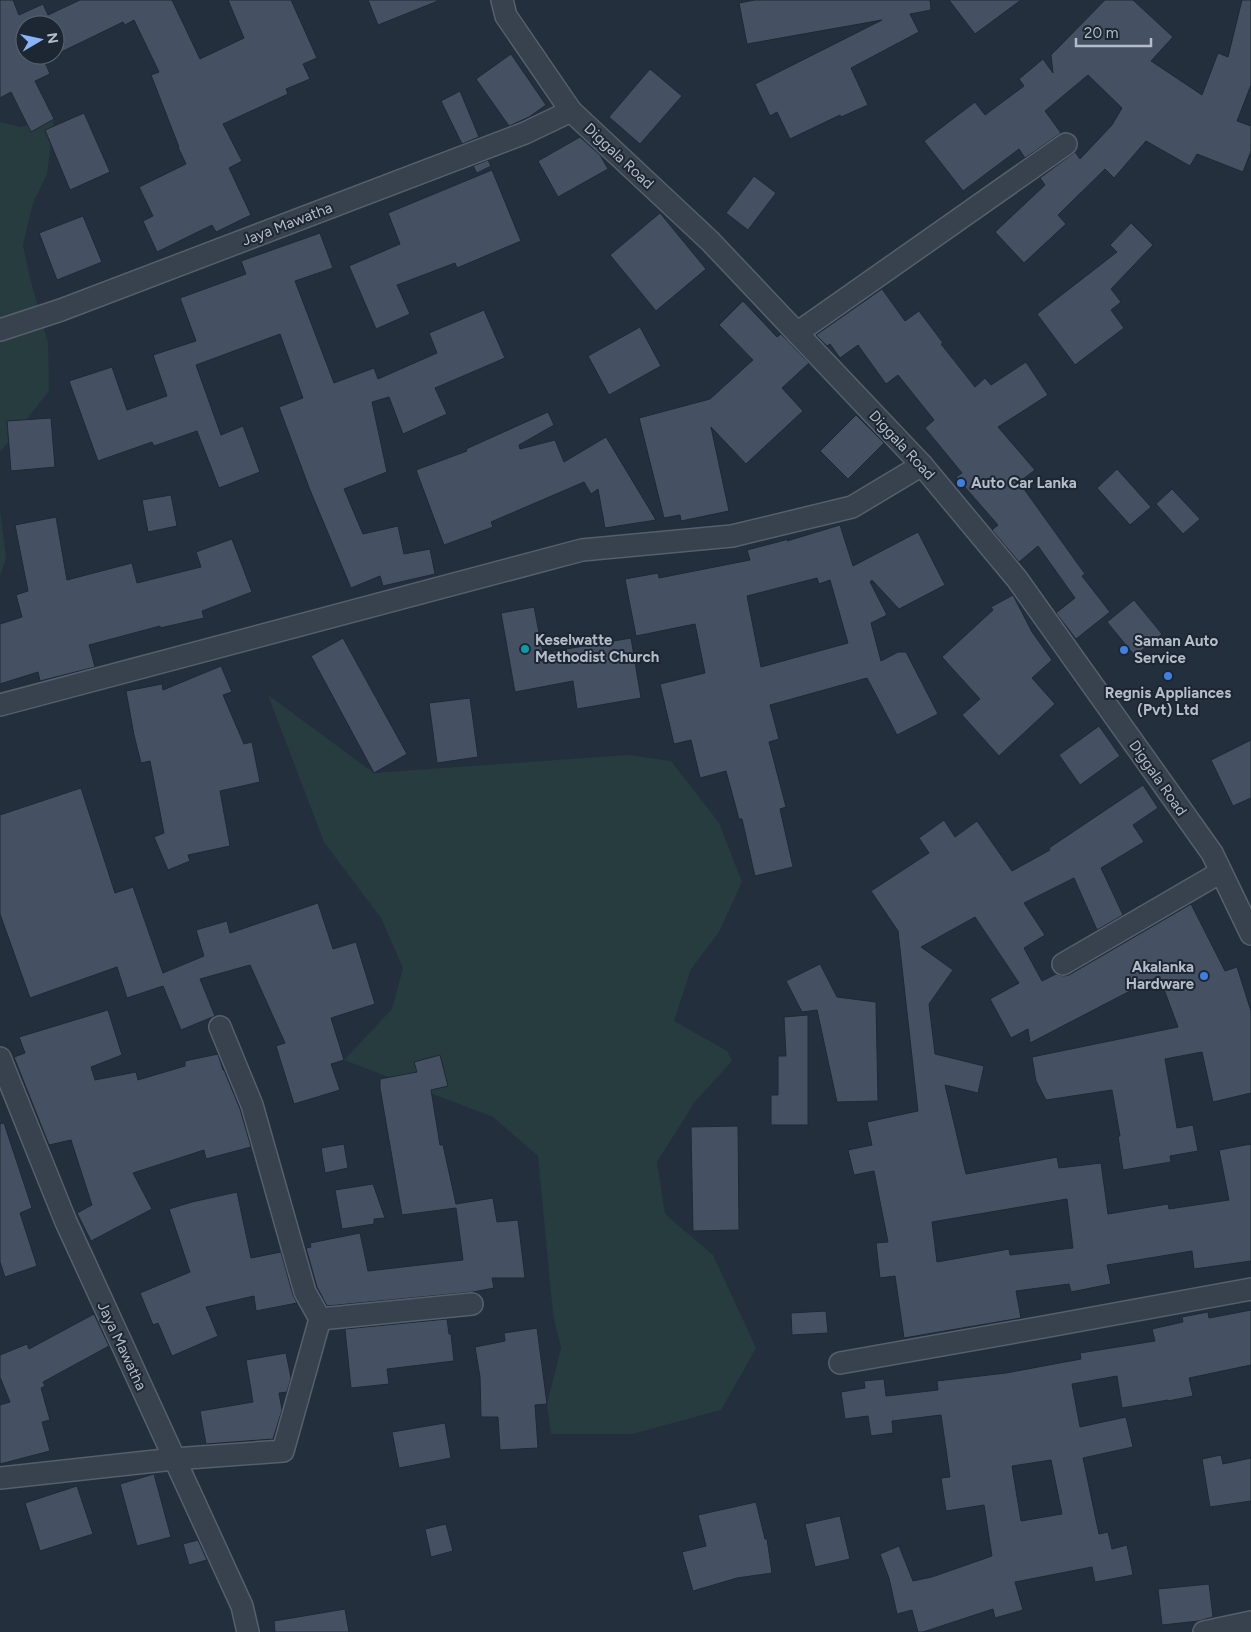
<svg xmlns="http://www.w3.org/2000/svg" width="1251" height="1632" viewBox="0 0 1251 1632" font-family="Figtree,sans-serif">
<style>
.green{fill:#263c3f}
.building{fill:#455162;stroke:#1f2835;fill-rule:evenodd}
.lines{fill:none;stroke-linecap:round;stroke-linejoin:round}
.minor-casing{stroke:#565f6c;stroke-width:24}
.minor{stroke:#38414e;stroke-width:21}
.shop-dot{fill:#3f7fe0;stroke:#1d2633;stroke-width:2}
.culture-dot{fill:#0f9aa8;stroke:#1d2633;stroke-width:2}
.labels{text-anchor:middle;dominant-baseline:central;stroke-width:4;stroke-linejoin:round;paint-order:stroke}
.street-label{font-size:15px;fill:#b4bcc9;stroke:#1d2633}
.poi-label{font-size:15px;font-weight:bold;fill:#b4bcc9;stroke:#1d2633;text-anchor:start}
</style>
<rect width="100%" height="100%" fill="#242f3e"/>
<g class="green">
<polygon points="54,119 47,174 33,203 23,245 30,278 48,343 49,391 0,452 0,122 20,127"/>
<polygon points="0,510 6,558 0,577"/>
<polygon points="268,695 374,773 628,755 671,761 719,823 742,882 719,932 691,969 674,1021 727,1051 732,1061 694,1103 657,1162 665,1214 713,1255 756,1348 721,1410 632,1434 551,1434 547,1404 561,1348 553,1314 538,1156 493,1117 344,1060 392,1009 403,968 381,918 324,842"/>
</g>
<g class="building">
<polygon points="0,0 13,0 19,15 43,4 48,15 80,0 172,0 200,59 244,38 228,0 291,0 317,58 303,64 310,79 286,89 288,94 223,124 242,161 229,168 251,215 216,232 212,225 157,252 143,221 153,216 139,187 186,164 178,147 179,147 151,75 159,72 134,20 125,25 123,22 55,55 55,25 25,25 25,55 54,55 44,60 50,74 35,81 54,119 31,132 11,92 0,98"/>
<polygon points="368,0 438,0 438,1 378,25"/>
<polygon points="755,0 930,0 931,10 910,14 919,32 851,68 868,105 841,117 840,115 790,139 777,112 770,116 755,84 882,20 747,44 739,3"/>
<polygon points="949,0 1021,0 975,34"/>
<polygon points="1105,0 1133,0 1173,37 1151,61 1202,95 1218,53 1228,57 1242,0 1251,0 1251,85 1237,121 1251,126 1251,151 1243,172 1197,154 1190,166 1146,141 1114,178 1105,169 1058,215 1066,224 1024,263 995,232 1045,185 1040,178 1075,152 1080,159 1112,125 1122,108 1088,75 1045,111 1061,133 1025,158 1019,149 963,191 924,141 975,102 985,115 1024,86 1019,79 1043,59 1053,73 1051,55"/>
<polygon points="511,54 546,105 529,117 509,126 476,79"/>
<polygon points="650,69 682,96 640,144 609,117"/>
<polygon points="460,91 479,137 462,144 441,101"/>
<polygon points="84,113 110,172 70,190 45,130"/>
<polygon points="580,137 600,155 608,169 558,197 538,161"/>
<polygon points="488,160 491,166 477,173 473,166"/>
<polygon points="492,170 521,241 457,268 455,263 397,285 410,314 376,329 349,266 400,244 388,213"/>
<polygon points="754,176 776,193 748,230 726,213"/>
<polygon points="660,213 706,269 656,311 610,255"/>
<polygon points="83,216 102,262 57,280 39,233"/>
<polygon points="1131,223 1153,245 1111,289 1121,302 1111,310 1124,328 1075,365 1037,314 1117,252 1110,245"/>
<polygon points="320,233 333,268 295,281 334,383 374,368 378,379 437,353 429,333 484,310 505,358 435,388 447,414 403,434 389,397 372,402 387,472 344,489 363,534 398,526 404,554 430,549 435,574 383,586 380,576 351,588 310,490 279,407 303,398 280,334 196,365 221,435 243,426 260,472 219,488 197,431 154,446 152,442 98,461 69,381 112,367 127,410 167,396 153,355 196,341 180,298 246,274 241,261"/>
<polygon points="882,289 905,321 919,311 943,343 941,344 975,387 985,378 991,385 1026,362 1048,395 998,427 1035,470 1019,482 1085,574 1082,576 1110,612 1076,639 1056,613 1075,598 1038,546 1019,562 992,530 998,525 956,477 962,473 925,428 934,420 898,375 886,384 858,345 840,358 830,344 827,346 816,335"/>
<polygon points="743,301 777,337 781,334 809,363 782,388 803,411 746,464 711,427 729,511 681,521 680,515 664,518 639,418 710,399 753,360 719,325"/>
<polygon points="640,327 661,366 609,395 588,356"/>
<polygon points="548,412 554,425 519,445 520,449 555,440 564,462 606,437 656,520 605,528 598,489 591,494 584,482 491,522 493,527 444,545 416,470 467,451 466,449"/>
<polygon points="856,415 884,443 848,479 820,451"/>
<polygon points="51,418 55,467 11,471 7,421"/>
<polygon points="1117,469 1151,507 1130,525 1097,488"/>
<polygon points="1172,489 1200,519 1183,534 1156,504"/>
<polygon points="171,495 177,526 148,532 142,500"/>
<polygon points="56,517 67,580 132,563 137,583 201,567 196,552 232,539 252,592 202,611 204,618 160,628 160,626 89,645 95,667 40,681 38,672 0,684 0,624 22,617 16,595 28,591 15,525"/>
<path d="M840,525L853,566L918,532L945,585L899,609L872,580L870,582L887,615L871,623L881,661L898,652H906L938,714L897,735L867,678L770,705L779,739L769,742L786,807L780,809L793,867L755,876L742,819H739L726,771L700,778L691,740L674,744L660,684L705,673L695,624L636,636L625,579L658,573L659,578L750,560L747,550L789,539L787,541ZM817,578L819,584L830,580L848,643L761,667L747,596Z"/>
<polygon points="1013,595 1032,632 1052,660 1032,678 1055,704 999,756 962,715 980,699 942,657 993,610 991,607"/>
<polygon points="1134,600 1162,634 1135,656 1107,622"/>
<polygon points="534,607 543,653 631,638 641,698 577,709 573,681 515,692 501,613"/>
<polygon points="343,638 407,754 374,773 311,656"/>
<polygon points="221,666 232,692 223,695 244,744 252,742 260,782 220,791 230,846 188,855 190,861 168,870 154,837 164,833 150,761 141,763 134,735 126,691 162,684 163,690"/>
<polygon points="470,698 478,757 437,763 429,703"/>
<polygon points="1099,726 1120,756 1080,785 1059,755"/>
<polygon points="1251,740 1251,798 1233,806 1211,760"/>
<path d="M1143,785L1158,808L1133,825L1144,842L1101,868L1123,915L1097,930L1074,878L1024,903L1045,935L1024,948L1042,981L1056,974L1064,976L1069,975L1191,904L1225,971L1237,967L1251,1011V1093L1213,1102L1202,1052L1165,1059L1177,1128L1193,1125L1198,1151L1170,1156L1171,1162L1123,1170L1118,1136H1120L1112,1090L1046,1100L1036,1081L1032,1057L1178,1027L1159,976L1030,1043L1028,1029L1011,1038L990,999L1019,983L975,917L921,947L953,970L929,1004L935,1054L984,1066L978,1093L945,1085L966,1174L1057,1157L1059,1168L1101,1163L1108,1214L1168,1204L1169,1209L1229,1200L1219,1150L1251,1144V1261L1194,1269L1192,1251L1107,1265L1111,1284L1071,1292L1069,1284L1016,1291L1021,1318L904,1338L895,1276L880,1278L876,1243L888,1242L874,1171L854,1175L848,1150L872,1145L867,1122L918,1111L898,931L871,891L929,853L919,838L944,820L955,837L977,821L1012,871L1050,850L1049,848ZM1067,1199L1073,1248L1010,1255L1009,1249L937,1262L932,1222Z"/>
<polygon points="81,788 115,893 133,887 163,973 204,956 196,930 227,921 230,933 318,903 333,949 356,942 375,1004 331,1018 344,1060 331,1064 340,1090 294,1104 276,1046 285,1043 250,965 200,979 215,1016 181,1030 163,986 127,998 117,967 30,998 0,914 0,815"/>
<polygon points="820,964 837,997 876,1002 878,1101 837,1102 817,1010 802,1012 786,981"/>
<polygon points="108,1010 122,1055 91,1067 95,1080 136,1072 138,1080 185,1066 185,1061 218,1054 223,1070 224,1070 240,1109 251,1147 206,1159 204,1150 133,1173 152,1209 91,1241 77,1213 92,1205 71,1140 49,1145 14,1057 25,1053 19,1037"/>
<polygon points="808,1015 808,1125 771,1125 771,1095 778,1095 778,1056 786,1056 784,1017"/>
<polygon points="440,1055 448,1086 431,1090 440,1145 443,1145 456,1204 493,1198 497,1222 518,1220 525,1278 492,1278 494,1288 473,1292 327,1306 317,1287 306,1248 311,1247 310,1243 360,1233 368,1271 463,1260 456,1208 402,1215 380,1088 380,1079 417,1072 414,1062"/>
<polygon points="4,1123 32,1208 20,1213 37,1266 5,1277 0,1262 0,1124"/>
<polygon points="738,1126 739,1230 693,1231 691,1127"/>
<polygon points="344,1144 348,1168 325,1173 321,1148"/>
<polygon points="373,1184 385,1218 374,1219 374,1224 342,1229 335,1190"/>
<polygon points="237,1192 251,1258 281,1252 293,1295 297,1303 256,1311 254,1296 206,1307 218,1336 172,1356 158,1323 153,1325 140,1293 190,1272 169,1209 192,1202"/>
<path d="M1251,1310V1365L1189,1378L1193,1396L1168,1401V1400L1122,1408L1117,1376L1072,1384L1080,1427L1126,1417L1133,1447L1083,1458L1099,1534L1108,1532L1112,1549L1127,1545L1133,1575L1095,1582L1092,1567L1015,1582L1023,1610L995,1618L993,1609L923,1632H918L912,1610L897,1614L889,1578L880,1554L899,1546L913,1581L932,1577L992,1556L984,1505L946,1511L941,1478L950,1477L941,1415L892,1421L893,1433L871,1436L868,1416L845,1419L841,1392L865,1388L864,1381L884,1379L886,1396L938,1390L937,1381L1006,1373L1081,1359L1080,1353L1155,1341L1152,1329L1183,1322L1182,1317L1208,1312L1209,1318ZM1051,1460L1062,1514L1021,1521L1012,1466Z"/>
<polygon points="826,1311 828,1333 792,1335 791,1313"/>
<polygon points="94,1314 109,1346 43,1382 45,1386 41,1388 50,1420 42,1422 50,1451 0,1464 0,1405 10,1402 0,1377 0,1355 27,1344 29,1349"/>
<polygon points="447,1319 449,1334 451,1334 454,1361 387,1369 389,1384 351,1388 345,1329"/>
<polygon points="537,1328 547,1404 535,1405 538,1448 500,1450 498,1417 481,1417 480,1377 475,1347 505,1341 504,1333"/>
<polygon points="286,1353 291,1378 287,1392 279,1393 282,1410 273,1439 206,1444 200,1411 253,1402 246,1360"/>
<polygon points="445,1423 451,1458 399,1468 392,1432"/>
<polygon points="1221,1455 1223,1464 1251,1458 1251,1501 1210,1507 1202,1459"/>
<polygon points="154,1474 171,1537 137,1546 120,1484"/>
<polygon points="77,1486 93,1534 40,1551 25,1503"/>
<polygon points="756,1502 765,1539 767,1539 772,1573 737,1578 693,1591 682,1552 706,1546 698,1515"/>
<polygon points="840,1516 850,1559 815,1567 805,1524"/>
<polygon points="446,1524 453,1551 431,1557 425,1529"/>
<polygon points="198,1540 207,1560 189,1565 183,1544"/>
<polygon points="1209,1584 1213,1617 1199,1621 1162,1625 1158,1589"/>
<polygon points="345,1609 349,1632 275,1632 274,1621"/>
</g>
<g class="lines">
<g class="minor-casing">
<g id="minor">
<polyline points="502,0 506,16 571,111 710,241 922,465 1017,579 1212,853 1251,934"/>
<polyline points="0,330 61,310 525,133 571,111"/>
<polyline points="797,333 1066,144"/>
<polyline points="0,705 582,550 732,536 852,507 922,465"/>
<polyline points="1063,964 1221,872"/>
<polyline points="0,1058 66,1222 242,1606 248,1632"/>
<polyline points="320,1319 472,1304"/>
<polyline points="840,1363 1049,1326 1251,1289"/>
<polyline points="0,1478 174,1459 283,1451 320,1319 305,1292 252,1105 220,1027"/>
<polyline points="1204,1632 1251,1622"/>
</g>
</g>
<use href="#minor" class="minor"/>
</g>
<g class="shop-dot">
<circle cx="961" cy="483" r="5"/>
<circle cx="1124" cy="650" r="5"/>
<circle cx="1168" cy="676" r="5"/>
<circle cx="1204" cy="976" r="5"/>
</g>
<circle class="culture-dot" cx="525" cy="649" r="5"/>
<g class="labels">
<g class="street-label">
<text transform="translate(619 156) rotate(43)">Diggala Road</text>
<text transform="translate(287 224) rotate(-21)">Jaya Mawatha</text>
<text transform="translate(902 445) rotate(47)">Diggala Road</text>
<text transform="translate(1158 778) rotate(55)">Diggala Road</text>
<text transform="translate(122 1346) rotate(65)">Jaya Mawatha</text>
</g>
<g class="poi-label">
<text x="971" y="483">Auto Car Lanka</text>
<text x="535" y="640">Keselwatte<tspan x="535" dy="17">Methodist Church</tspan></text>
<text x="1134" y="641">Saman Auto<tspan x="1134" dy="17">Service</tspan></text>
<text x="1168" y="693" text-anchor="middle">Regnis Appliances<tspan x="1168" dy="17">(Pvt) Ltd</tspan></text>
<text x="1194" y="967" text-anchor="end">Akalanka<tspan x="1194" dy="17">Hardware</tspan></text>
</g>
</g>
<g transform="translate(40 40) rotate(81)"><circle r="24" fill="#1d2633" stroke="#59626f"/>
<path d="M0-4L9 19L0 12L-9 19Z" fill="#8ab4f8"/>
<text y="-8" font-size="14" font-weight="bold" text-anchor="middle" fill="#b4bcc9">N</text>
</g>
<path d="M1076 38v8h75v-8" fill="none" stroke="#b4bcc9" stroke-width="2.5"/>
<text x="1084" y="38" font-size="15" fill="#b4bcc9" stroke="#1d2633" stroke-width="4" paint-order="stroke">20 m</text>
</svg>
